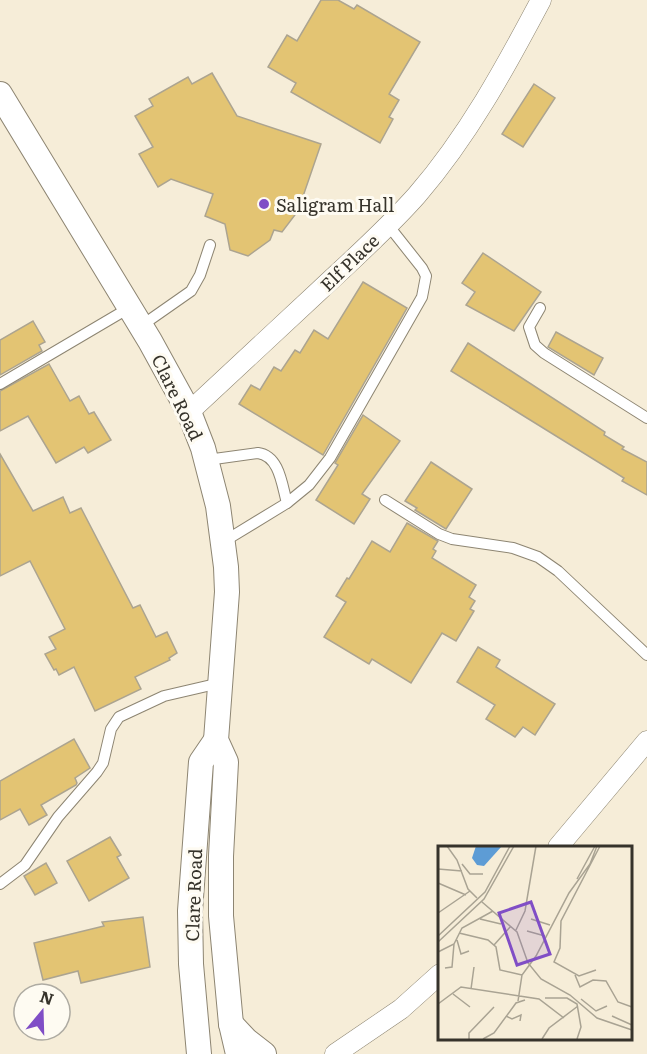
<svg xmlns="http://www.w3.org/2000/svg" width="647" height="1054" viewBox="0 0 647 1054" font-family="Literata,serif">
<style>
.building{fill:#e3c473;stroke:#aca490;stroke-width:1.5}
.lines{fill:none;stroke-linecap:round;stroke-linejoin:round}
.service-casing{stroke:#8d8572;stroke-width:12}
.minor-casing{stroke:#8d8572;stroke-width:21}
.tertiary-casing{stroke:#8d8572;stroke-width:26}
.service{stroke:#fff;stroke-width:10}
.minor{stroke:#fff;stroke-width:20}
.tertiary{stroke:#fff;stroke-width:24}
.poi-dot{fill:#804ec6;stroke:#fefbf2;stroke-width:2}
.labels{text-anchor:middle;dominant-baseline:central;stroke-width:6;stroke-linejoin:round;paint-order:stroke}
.poi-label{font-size:18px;fill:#36332b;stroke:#fefbf2;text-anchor:start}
.street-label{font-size:18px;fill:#36332b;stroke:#fefbf2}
.inset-road{fill:none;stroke:#a9a393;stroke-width:1.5}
.view{fill:#804ec6;fill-opacity:0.15;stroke:#804ec6;stroke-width:3}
.inset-edge{fill:none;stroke:#36332b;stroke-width:3}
</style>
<rect width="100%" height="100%" fill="#f6edd8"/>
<g class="building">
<polygon points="321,0 338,0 354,9 357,5 420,42 389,94 399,100 389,117 393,119 380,143 291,92 296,83 268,67 287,35 297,41"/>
<polygon points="212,73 237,116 321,144 298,211 282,232 274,230 270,240 248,256 230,250 225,224 205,216 213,194 171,179 158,187 139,154 153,147 135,116 153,106 149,99 188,77 192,84"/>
<polygon points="534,84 555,98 523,147 502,134"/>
<polygon points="483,253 541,292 514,331 466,305 475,292 462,283"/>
<polygon points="363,282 407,308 323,455 239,404 251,385 260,390 274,367 281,371 295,350 300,353 314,330 328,339"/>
<polygon points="33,321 45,342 39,345 42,351 0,375 0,340"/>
<polygon points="556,332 603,358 594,375 548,347"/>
<polygon points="468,343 605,432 604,435 624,447 622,449 647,462 647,495 622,481 624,478 451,371"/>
<polygon points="49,364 70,401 79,396 89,414 94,412 111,440 88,453 84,447 56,463 28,416 0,431 0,391"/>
<polygon points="363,415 400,441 362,494 370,499 354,524 316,500 338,465 335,463"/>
<polygon points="0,454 33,511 63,497 70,513 81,508 133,608 140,605 156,637 167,632 177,653 169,658 170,660 135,677 141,689 95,711 74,667 59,675 56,669 54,670 45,654 56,649 49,637 65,629 30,561 0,576"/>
<polygon points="431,462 472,489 446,529 415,510 417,508 405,501"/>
<polygon points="407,523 438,541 433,549 436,551 432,558 476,585 469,597 475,601 470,609 474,611 456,641 442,633 411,683 372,659 369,664 324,637 346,602 336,596 347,578 349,579 372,541 390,552"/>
<polygon points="478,647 500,660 496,667 555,704 535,735 523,727 515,737 486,719 495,705 457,682"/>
<polygon points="74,739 90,768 75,778 77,783 76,785 41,805 47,815 29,825 20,809 0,820 0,781"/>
<polygon points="110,837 121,855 117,857 129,878 89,901 67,861"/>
<polygon points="46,863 57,883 35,895 24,876"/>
<polygon points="143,917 150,967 81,983 78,971 43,980 34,943 104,926 102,922"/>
</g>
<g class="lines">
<g class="service-casing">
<g id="service">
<polyline points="540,308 529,327 535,345 544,353 647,418"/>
<polyline points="141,326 191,291 200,275 210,245"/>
<polyline points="0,384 129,308"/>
<path d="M207,460L258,453C280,456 282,486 287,503L223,542"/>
<polyline points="385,500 439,534 452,539 513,548 538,557 558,571 647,655"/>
<polyline points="287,503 309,485 330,458 422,297 426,276 422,268 388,225"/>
<polyline points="0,884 25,865 58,817 97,772 103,763 111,729 119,717 164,696 220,683"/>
</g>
</g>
<g class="minor-casing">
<g id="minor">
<path d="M189,412C233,371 276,331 319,291C352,260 387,229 417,195C468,136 505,68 541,0"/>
<polyline points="558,847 647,741"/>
<polyline points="335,1054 401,1009 440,974"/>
</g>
</g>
<g class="tertiary-casing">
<g id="tertiary">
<polyline points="0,94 150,341 189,412 203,448 218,506 226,567 227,592 216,740 226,762 221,856 221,916 231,1024 238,1054"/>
<polyline points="231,1024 246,1040 264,1054"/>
<polyline points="199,1054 191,964 190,911 201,762 216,740"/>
</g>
</g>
<use href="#service" class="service"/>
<use href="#minor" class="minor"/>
<use href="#tertiary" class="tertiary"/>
</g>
<circle class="poi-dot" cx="264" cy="204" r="6"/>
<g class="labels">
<g class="poi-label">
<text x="276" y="204">Saligram Hall</text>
</g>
<g class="street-label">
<text transform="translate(349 262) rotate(-44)">Elf Place</text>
<text transform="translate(178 397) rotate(64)">Clare Road</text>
<text transform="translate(193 895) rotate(-88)">Clare Road</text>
</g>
</g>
<g transform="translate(438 846)">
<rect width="194" height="194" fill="#f6edd8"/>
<path d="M38,0H64L46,20L39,19L34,12Z" fill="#5d9cd5"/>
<path class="inset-road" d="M9,0L19,14L30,43L39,52M24,18L32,28H45M0,23L24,25M139,33L157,0M0,37L28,49M44,56L79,86L90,117L103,133L132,149L159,172L194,184M0,67L32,45M42,73L63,78M93,73L112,79M78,84L87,65L98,0M89,85L107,90M21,87L50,94L58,101L62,124L84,129M0,90L47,46L72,0M19,94L23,108L31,105M0,96L46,53L76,0M56,99L73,80M0,106L16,98L24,82L55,65M7,122L14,121L16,98M158,124L141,130L116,116L122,102L123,75L162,0M137,129L142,141L155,134L168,135L180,156L194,161M33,143L36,121M15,148L32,161M107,152H129L139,158L143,181L139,193M143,153L158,165L169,160M80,155L84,129L98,110L131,47L152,18L159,0M0,158L23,141L101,153L126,172M68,170L74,173L83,169L82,175M174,170L194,179M31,193V187L56,161M45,193L56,187L78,157L87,154M104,193L111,182L140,160"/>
<path class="view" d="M93,56L112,108L79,119L61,67Z"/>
<rect width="194" height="194" class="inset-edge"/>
</g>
<g transform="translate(42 1012) rotate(19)"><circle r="28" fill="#fefbf2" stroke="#aeaba2" stroke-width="1.5"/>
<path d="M0-4.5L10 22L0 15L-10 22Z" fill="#804ec6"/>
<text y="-9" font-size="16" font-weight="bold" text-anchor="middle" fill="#36332b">N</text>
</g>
</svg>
